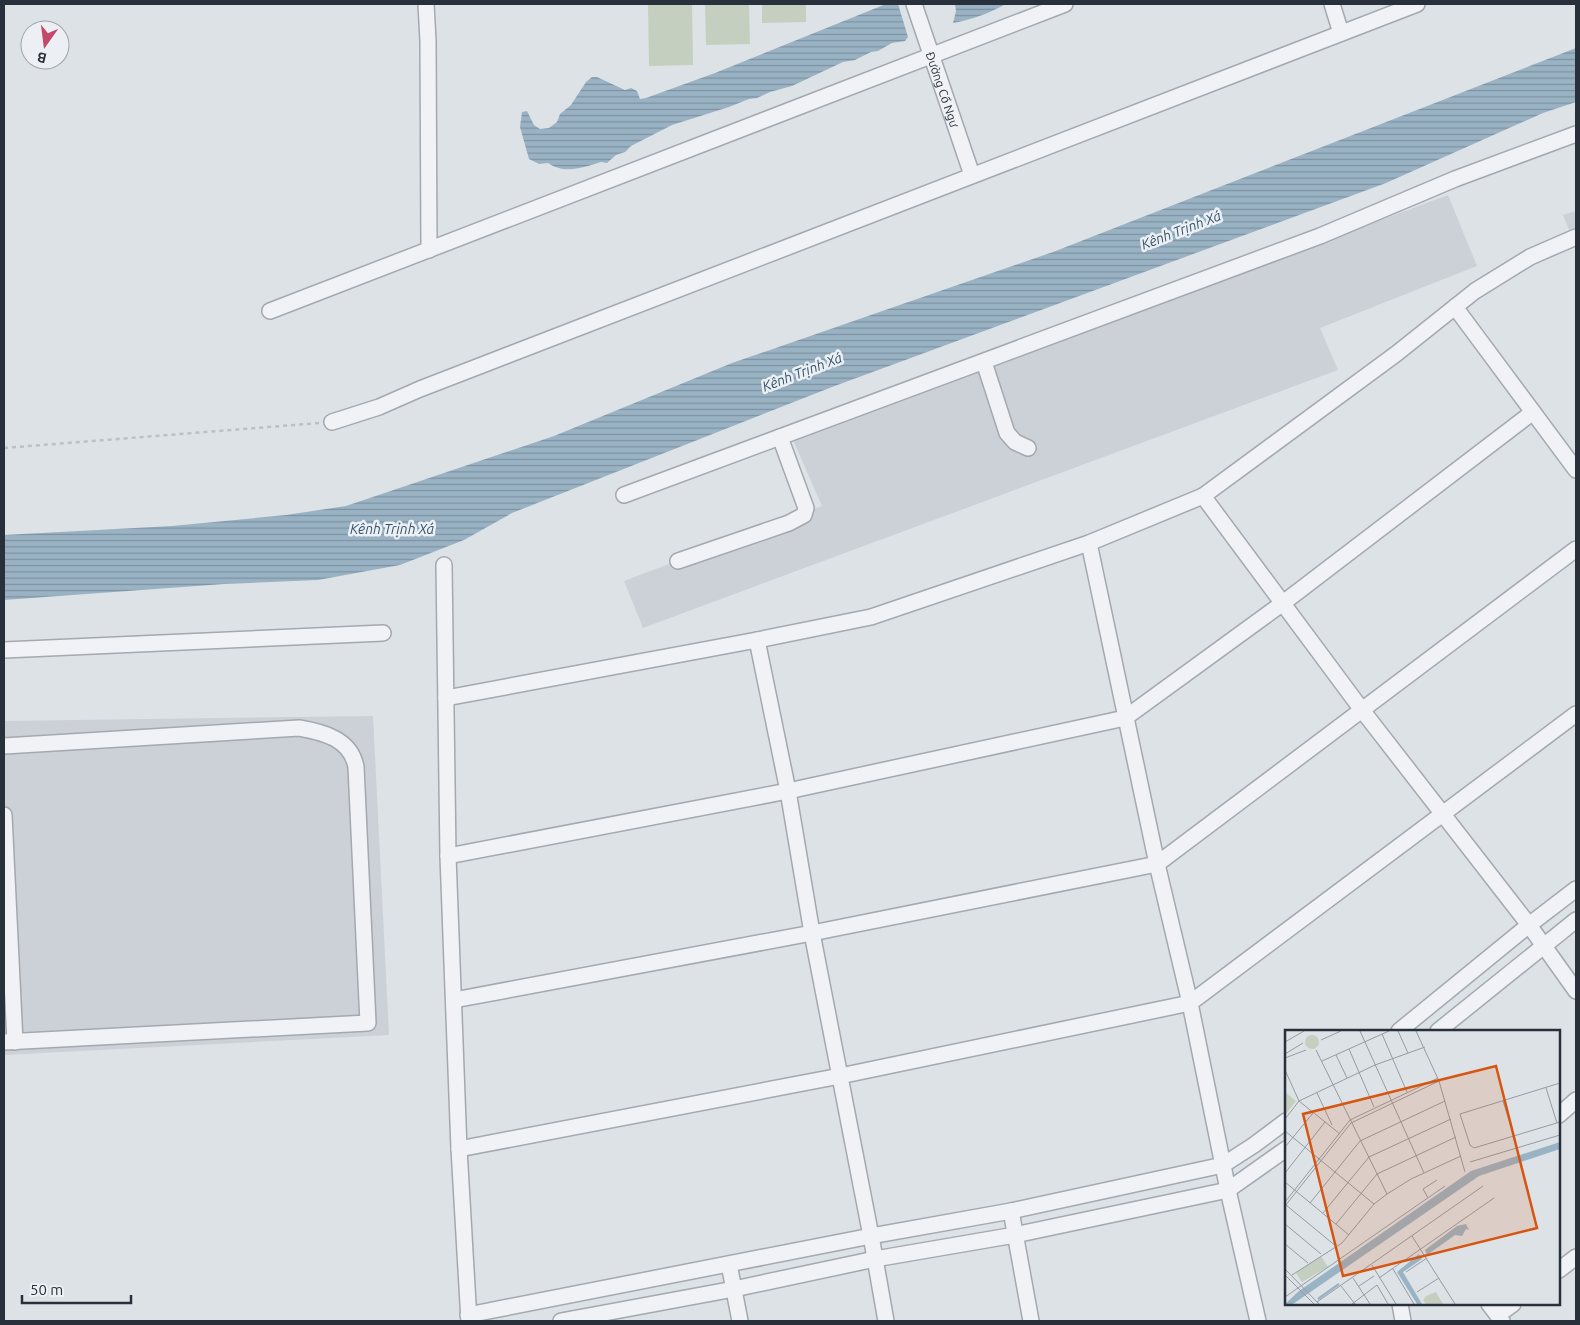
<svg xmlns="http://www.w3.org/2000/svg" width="1580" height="1325" viewBox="0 0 1580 1325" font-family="Ubuntu,sans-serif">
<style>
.built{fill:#cbd1d7}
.pitch{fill:#c5cfbf}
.water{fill:url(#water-rules)}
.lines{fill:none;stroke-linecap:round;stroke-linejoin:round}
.minor-casing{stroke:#a3a9af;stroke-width:18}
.path{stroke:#bcc0c5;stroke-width:2.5;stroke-dasharray:4 4;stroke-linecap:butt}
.minor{stroke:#f0f2f5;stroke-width:15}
.labels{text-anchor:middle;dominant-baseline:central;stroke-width:5;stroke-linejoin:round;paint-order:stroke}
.street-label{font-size:12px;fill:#28313b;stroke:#ecf0f4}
.water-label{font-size:14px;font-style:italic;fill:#35546c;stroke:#ecf0f4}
.inset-river{fill:none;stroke:#9ab3c4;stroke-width:2.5}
.inset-road{fill:none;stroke:#959ba2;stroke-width:1}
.view{fill:#d55511;fill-opacity:0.15;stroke:#d55511;stroke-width:2.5}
.inset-edge{fill:none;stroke:#28313b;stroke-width:2.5}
</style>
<defs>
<pattern id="water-rules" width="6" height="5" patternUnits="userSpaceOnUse" patternTransform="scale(1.25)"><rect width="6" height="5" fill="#9ab3c4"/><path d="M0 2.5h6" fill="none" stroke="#7e92a0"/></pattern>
</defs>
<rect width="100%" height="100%" fill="#dde2e6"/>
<g class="built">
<polygon points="1448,195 1477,266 1320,328 1338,370 643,628 624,581 822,506 793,440"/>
<polygon points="1576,211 1576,227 1569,230 1563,215"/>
<polygon points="373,716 389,1035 4,1055 4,721"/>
</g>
<g class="pitch">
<polygon points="648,4 692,4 693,65 649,66"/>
<polygon points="705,4 749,4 750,44 706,45"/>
<polygon points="762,4 806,4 806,22 762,23"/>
</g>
<g class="water">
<path d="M886,4H898L908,37L905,41L892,43L878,51L871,52L855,60L843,62L792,86L770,92L757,98L749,99L729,107L672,125L631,146L625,152L616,155L607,163L601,162C584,167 565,175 548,163L539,164L529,159L520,127L522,112L527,111L534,125L540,129L549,128L557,122L560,114L571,105L586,82L592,77H597L625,90L631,88L637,91L640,99L646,98L715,73Z"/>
<path d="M955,4H1006C990,13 971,20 953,23L956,11Z"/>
<polygon points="1576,48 1576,102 1543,113 1386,183 832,387 512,513 464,540 400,565 318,580 224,584 4,600 4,535 172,526 286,515 346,506 554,436 732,363 1053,252"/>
</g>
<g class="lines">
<g class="minor-casing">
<g id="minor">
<polyline points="426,4 428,41 429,250"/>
<path id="s1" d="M914,4L972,175"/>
<polyline points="1332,4 1341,33"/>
<polyline points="1455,307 1576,470"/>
<polyline points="270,311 1065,4"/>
<polyline points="984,362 1007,433 1015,442 1028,448"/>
<polyline points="332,422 379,407 420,389 1417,4"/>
<polyline points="624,495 1320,236 1455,179 1576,134"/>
<polyline points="1203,496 1362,710 1529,925 1576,991"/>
<polyline points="1089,543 1157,864 1190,1003 1228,1190 1258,1321"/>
<polyline points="678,561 789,523 804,515 806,508 780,437"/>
<polyline points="444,565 448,856 459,1149 469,1321"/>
<polyline points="757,640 788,791 812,933 871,1236 886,1321"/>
<polyline points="4,650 383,633"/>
<polyline points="446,698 757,640 871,617 1089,543 1203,496 1396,354 1475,291 1530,257 1576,237"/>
<path d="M4,746L299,728C323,732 351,739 356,767L368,1023L4,1042"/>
<polyline points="4,815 15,1042"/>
<polyline points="448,856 788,791 1125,718 1283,603 1533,412"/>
<polyline points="454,1000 812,933 1157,864 1576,549"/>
<polyline points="1399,1031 1529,925 1576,889"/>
<polyline points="1438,1031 1576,920"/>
<polyline points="1559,1115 1576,1100"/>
<polyline points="459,1149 840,1076 1190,1003 1576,714"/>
<polyline points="1011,1211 1031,1321"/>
<polyline points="729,1264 740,1321"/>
<polyline points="1559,1270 1576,1257"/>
<polyline points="1400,1304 1403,1321"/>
<polyline points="1489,1304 1502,1321"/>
<polyline points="468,1315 871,1236 1011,1211 1223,1165 1254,1145 1286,1121"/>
<polyline points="1498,1315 1513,1304"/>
<polyline points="561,1321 734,1289 875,1259 1015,1235 1228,1190 1286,1149"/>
</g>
</g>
<polyline class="path" points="4,448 319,423"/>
<use href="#minor" class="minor"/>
</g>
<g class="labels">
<g class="street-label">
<text stroke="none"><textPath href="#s1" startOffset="90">Đường Cổ Ngư</textPath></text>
</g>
<g class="water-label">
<text transform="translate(1181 230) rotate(-21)">Kênh Trịnh Xá</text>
<text transform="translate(802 372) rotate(-21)">Kênh Trịnh Xá</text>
<text x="392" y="529">Kênh Trịnh Xá</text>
</g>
</g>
<g transform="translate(1285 1030)">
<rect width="275" height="275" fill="#dde2e6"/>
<path d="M20 12a7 7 0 1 1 14 0a7 7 0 1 1-14 0Z" fill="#c5cfbf"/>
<path d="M36,226L43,237L17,252L11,243Z" fill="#c5cfbf"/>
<path d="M0,62L11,71L0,85ZM151,262L158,274H141L138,270L141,266Z" fill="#c5cfbf"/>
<path d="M275,112V119L194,146L8,274H0L14,261L186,141ZM181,194L184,200L181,199L177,206L170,205L142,225L140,220L172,196ZM134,224L137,229L118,242L137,274H132L112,242Z" fill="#9ab3c4"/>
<path class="inset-river" d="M33,269L54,254"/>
<path class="inset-road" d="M75,1L139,143M113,1L123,23M131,1L154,51L180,142M97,4L122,62M36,10L56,1M0,12L19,1M64,19L89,77M31,20L102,164M0,24L18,13M51,25L62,48M0,28L21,20M37,31L104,1M0,40L14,71L55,104M275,53L175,84L185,115L189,118L275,92M261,58L272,93M32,63L47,95M218,71L229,106M0,89L14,71L90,35L140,17M0,101L89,174M0,117L28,83M185,132L275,105M0,143L40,92M0,152L64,205M143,168L138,159L152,150M0,172L65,90L153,48M25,173L75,111L160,71M1,175L52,217M0,176L66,93L154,51M38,183L84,127L166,89M0,194L36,224M51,194L92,144L171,107M127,206L170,274M0,214L23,233M87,235L111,274M0,239L34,274M108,239L129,274M121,242L142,228M0,245L29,274M7,245L57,213L89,174L102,164L126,149L176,126M68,248L85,274M94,248L209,168M56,256L70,274M74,256L89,246M132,262L154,248M0,267L160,156M32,272L198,156M67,274L92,255L103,274"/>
<path class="view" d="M211,36L252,198L58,246L18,84Z"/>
<rect width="275" height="275" class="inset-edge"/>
</g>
<rect width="1580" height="1325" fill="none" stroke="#28313b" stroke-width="10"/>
<g transform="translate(45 45) rotate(194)"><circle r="24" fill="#ecf0f4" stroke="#9ea4aa"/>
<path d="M0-4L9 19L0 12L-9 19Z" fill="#c44969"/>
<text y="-8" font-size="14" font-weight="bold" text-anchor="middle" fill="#28313b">B</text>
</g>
<path d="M22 1295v8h109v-8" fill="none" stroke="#28313b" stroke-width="2.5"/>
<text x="30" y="1295" font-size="15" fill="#28313b" stroke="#ecf0f4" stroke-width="4" paint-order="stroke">50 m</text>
</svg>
